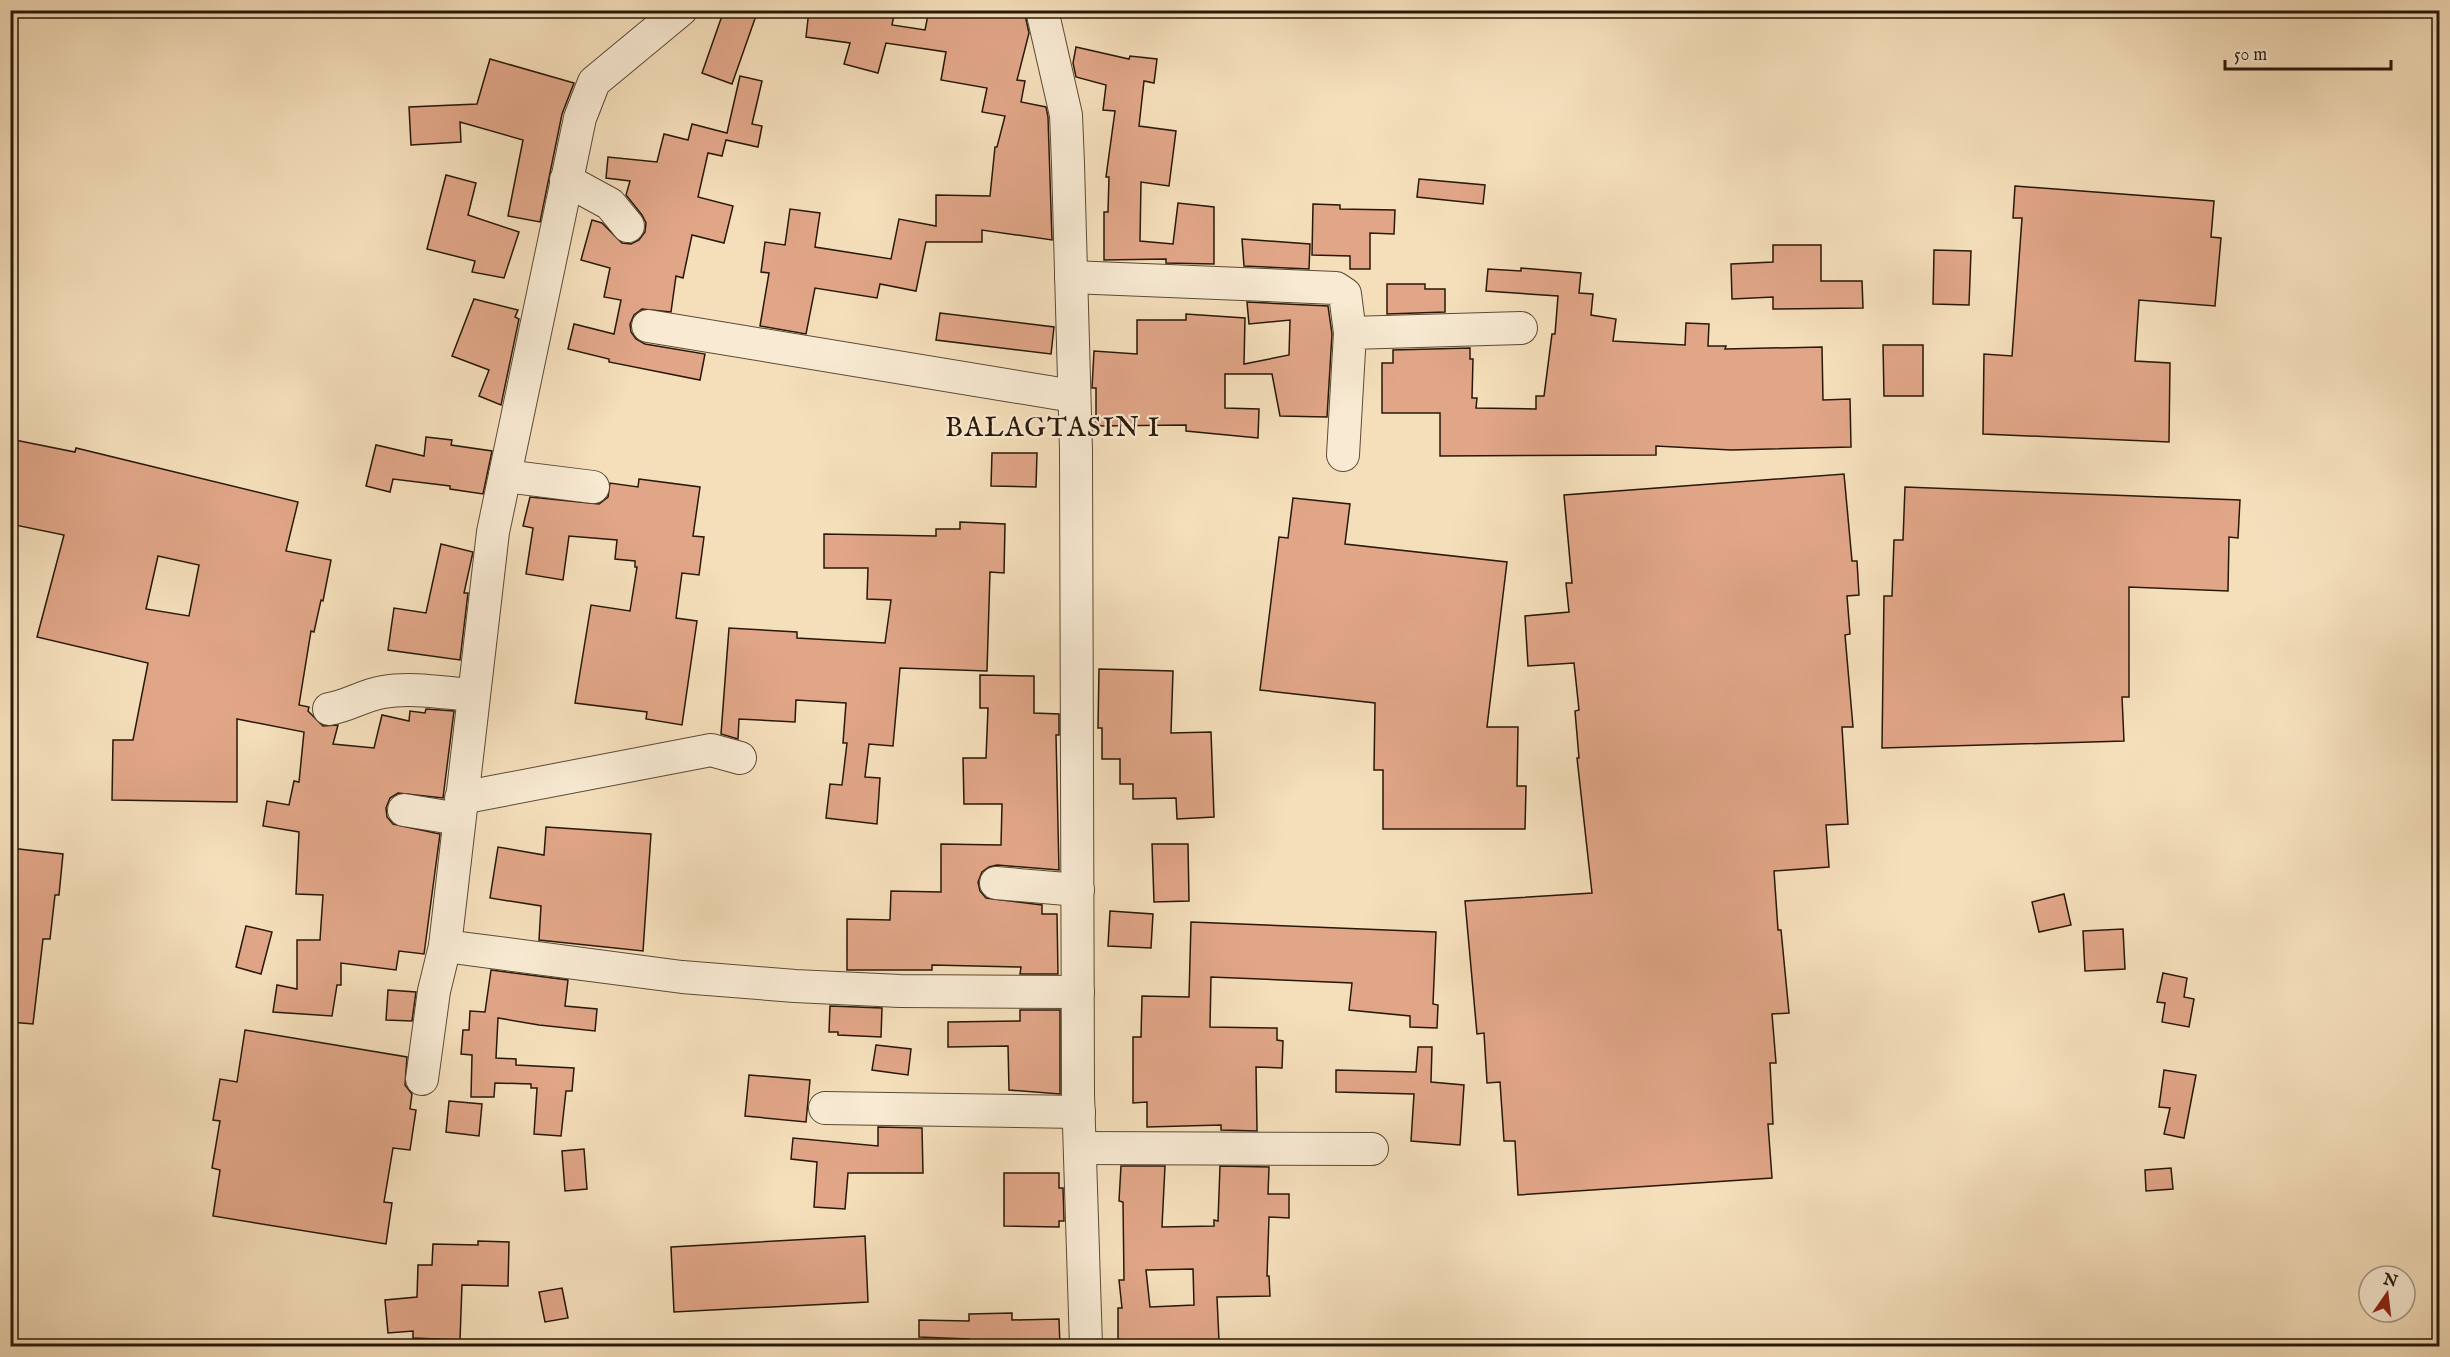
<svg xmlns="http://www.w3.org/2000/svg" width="2450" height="1357" viewBox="0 0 2450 1357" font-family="'IM FELL English',serif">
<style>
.building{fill:#e1a688;stroke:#281808;stroke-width:1.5;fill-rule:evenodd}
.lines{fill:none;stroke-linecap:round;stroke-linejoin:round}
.minor-casing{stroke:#5b4a35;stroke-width:34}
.minor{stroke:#f8ead3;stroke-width:32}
.labels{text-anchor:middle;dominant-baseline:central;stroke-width:4.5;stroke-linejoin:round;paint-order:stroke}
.quarter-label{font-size:27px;letter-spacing:1.5px;fill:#281808;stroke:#f8ead3}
</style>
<rect width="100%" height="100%" fill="#f5dfbb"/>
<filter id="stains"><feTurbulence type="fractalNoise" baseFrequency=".00333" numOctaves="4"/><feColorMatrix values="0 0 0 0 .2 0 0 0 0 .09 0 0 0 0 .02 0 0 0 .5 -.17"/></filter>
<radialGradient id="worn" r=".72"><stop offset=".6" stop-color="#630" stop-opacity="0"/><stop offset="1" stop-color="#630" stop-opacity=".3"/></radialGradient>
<g class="building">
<polygon points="724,10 758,10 732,84 702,73"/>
<polygon points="809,10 895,10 892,25 925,30 929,10 1024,10 1029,33 1017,80 1025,81 1021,102 1046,107 1048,117 1052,240 982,230 982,242 926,242 916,291 880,284 877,298 815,288 806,334 760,326 769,273 761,272 765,242 785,245 790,209 820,213 815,247 891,259 899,219 936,226 936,195 990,196 995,147 997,147 1005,116 982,112 987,88 941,80 946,52 886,43 878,73 844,64 850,43 806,37"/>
<polygon points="1076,47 1129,59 1130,56 1157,59 1154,83 1144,81 1139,126 1176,131 1169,186 1141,182 1140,241 1173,244 1178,203 1214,207 1214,264 1166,263 1166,259 1104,260 1104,212 1108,212 1109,177 1106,177 1115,111 1103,110 1106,85 1076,77 1073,63"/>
<polygon points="490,59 574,83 562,114 540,222 508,216 523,140 460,122 461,142 411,145 409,107 477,104"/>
<polygon points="740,76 762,81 752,124 762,126 758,147 726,140 722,156 708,153 698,197 733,206 724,243 692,235 683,278 676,276 671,312 642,309 634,315 630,324 631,332 636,339 645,344 705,354 700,380 609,362 609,359 568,349 574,324 614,334 621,300 604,297 610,268 581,260 592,220 602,223 622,243 631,244 639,240 645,232 646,223 642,215 626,195 630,181 606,178 608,157 657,162 664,134 688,140 692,124 727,133"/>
<polygon points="446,175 476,183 468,215 519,232 504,278 472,272 475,261 427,249"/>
<polygon points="1419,179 1485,185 1483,204 1417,197"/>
<polygon points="2015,186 2214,201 2211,237 2221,238 2215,306 2139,300 2135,361 2170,363 2169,442 1983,434 1984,354 2012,356 2022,218 2013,218"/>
<polygon points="1313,204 1340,205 1340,209 1395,210 1394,234 1370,233 1370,269 1350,269 1350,256 1312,255"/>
<polygon points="1242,239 1310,244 1309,269 1244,266"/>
<polygon points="1773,245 1821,245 1821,281 1862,281 1863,308 1773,309 1773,297 1732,299 1731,264 1773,262"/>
<polygon points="1934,250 1971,251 1969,305 1933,304"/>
<polygon points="1521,268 1581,273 1579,293 1593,294 1591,315 1616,319 1613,341 1685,345 1686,323 1709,324 1708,346 1726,346 1725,349 1822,347 1823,400 1850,399 1851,447 1731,450 1656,446 1656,455 1440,456 1440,413 1382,413 1382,363 1393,363 1393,350 1470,348 1470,359 1473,359 1472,398 1477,398 1476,408 1536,409 1536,396 1544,396 1552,334 1555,334 1558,296 1486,291 1488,269 1521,271"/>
<polygon points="1387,284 1425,284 1425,289 1445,289 1445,312 1387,314"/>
<polygon points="474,299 518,310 515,317 519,319 501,405 479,396 489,370 452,356"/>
<polygon points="1247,302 1328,306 1332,334 1327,417 1280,416 1272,374 1225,374 1225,408 1259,409 1258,438 1186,431 1186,425 1096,426 1096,388 1092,388 1094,351 1137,354 1137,320 1186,320 1186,314 1245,318 1244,364 1289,355 1290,320 1249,324"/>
<polygon points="940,313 1054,327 1051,354 936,340"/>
<polygon points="1883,345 1923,345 1923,396 1884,396"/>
<polygon points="426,437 452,440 451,445 492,451 483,494 450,489 450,486 393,479 390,492 366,486 376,445 424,456"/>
<path d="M10,439L75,452L76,448L298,502L286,551L331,560L323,601L321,600L314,632L311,631L299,705L309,707L308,711L323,726L338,725L333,744L374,748L382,715L409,721L410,711L425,713L426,709L454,711L443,798L398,793L390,798L386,808L387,817L393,824L440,834L424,954L399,951L396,970L341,963V985H337L332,1016L273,1012L277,985L297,989V940H320L323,895L296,894L299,832L263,826L267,801L289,805L294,781L299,782L304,732L237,719V802L112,800L113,740H133L148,663L37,637L64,535L10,524ZM158,556L199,565L189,616L146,609Z"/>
<polygon points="992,453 1037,453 1036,487 991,486"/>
<polygon points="1844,474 1852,561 1857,561 1859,595 1847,596 1850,634 1845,635 1853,727 1842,727 1848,824 1826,825 1829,867 1774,871 1778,930 1781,930 1789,1013 1772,1014 1776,1063 1770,1063 1773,1124 1768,1124 1772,1178 1518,1195 1515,1141 1504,1141 1500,1082 1487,1083 1484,1033 1477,1034 1465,901 1592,893 1577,758 1579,758 1575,711 1579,710 1574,663 1528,666 1525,616 1569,612 1566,583 1572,583 1564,495"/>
<polygon points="639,479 700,487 693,536 704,537 699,575 682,573 676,618 697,621 682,725 646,719 647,712 575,703 591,605 630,611 637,567 635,567 635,561 615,559 617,540 569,536 563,580 526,574 533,528 523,526 530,497 599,504 608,497 610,483 638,487"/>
<polygon points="1905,487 2240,500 2238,538 2229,537 2228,591 2129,587 2129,697 2122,697 2124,741 1882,748 1884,596 1892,596 1894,540 1903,540"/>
<polygon points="1293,498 1350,504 1345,544 1507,562 1487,727 1518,727 1517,786 1526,786 1525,829 1383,829 1383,770 1374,770 1375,703 1260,690 1279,537 1288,538"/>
<polygon points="960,522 1005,524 1004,573 990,572 987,671 900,668 893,746 869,744 865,777 880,778 877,824 826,818 830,784 842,785 847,743 843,743 846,703 796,700 795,722 739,719 738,739 721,734 729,628 797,632 797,638 885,643 891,600 867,599 868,568 824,568 824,534 936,536 936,529 960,529"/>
<polygon points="441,544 473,552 464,593 468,593 460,660 388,650 394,608 426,613"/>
<polygon points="1099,669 1173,671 1171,733 1211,732 1214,817 1177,819 1176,798 1133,799 1133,784 1120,784 1120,759 1102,759 1102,728 1098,728"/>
<polygon points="980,675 1034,676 1034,713 1059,714 1059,735 1056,735 1059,870 997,865 989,867 982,872 978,882 980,891 986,898 1042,905 1042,914 1057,914 1058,974 1020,974 1021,967 932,965 932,970 847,970 847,919 890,920 891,891 941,892 941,844 1001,845 1002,804 964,804 963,758 986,758 988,708 980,708"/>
<polygon points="546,827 651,834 643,951 539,940 541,906 490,898 498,847 544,855"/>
<polygon points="1152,844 1188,844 1189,901 1154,902"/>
<polygon points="10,848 63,854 59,895 55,895 50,939 43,939 33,1024 10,1022"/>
<polygon points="2064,894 2071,925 2039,932 2032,902"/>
<polygon points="1110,911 1153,914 1151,948 1108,946"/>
<polygon points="1191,922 1436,932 1433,1004 1438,1005 1437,1028 1410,1027 1410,1016 1349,1010 1352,983 1211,977 1210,1027 1277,1028 1277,1040 1283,1041 1282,1068 1256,1067 1257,1131 1221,1130 1221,1125 1147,1127 1147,1102 1133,1103 1133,1037 1141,1037 1142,996 1189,997"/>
<polygon points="246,926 272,932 261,974 236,967"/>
<polygon points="2123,929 2125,969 2085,971 2083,931"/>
<polygon points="491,970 568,980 565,1006 597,1009 595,1031 539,1025 498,1018 496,1058 516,1059 516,1065 574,1068 572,1091 566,1091 561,1136 534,1134 537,1088 531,1088 531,1084 495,1083 494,1097 471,1097 472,1055 461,1054 463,1030 469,1030 470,1011 485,1012"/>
<polygon points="2163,973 2187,978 2184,997 2194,999 2189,1027 2162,1022 2165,1003 2157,1002"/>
<polygon points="388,990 416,992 412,1021 386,1020"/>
<polygon points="830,1006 882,1008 881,1037 838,1035 838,1032 829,1032"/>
<polygon points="1020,1010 1060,1010 1060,1094 1009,1090 1008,1046 948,1047 948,1022 1020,1021"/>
<polygon points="245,1030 407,1057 405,1085 412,1094 410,1109 416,1110 410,1150 393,1148 384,1202 392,1203 386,1244 213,1216 220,1170 212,1168 220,1121 213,1120 220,1079 237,1082"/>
<polygon points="876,1045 911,1049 908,1075 872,1070"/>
<polygon points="1418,1047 1432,1047 1431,1082 1464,1085 1460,1145 1411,1141 1414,1094 1336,1092 1336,1070 1416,1072"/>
<polygon points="2164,1070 2196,1075 2184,1138 2164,1134 2170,1108 2159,1107"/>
<polygon points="749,1075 810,1080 806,1122 745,1116"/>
<polygon points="449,1101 482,1104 479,1136 446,1132"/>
<polygon points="878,1127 922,1128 923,1173 848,1173 845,1209 814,1207 817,1162 791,1159 793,1138 878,1146"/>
<polygon points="584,1149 587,1189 565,1191 562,1151"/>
<path d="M1121,1166H1165L1162,1227L1214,1226V1220L1218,1221L1220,1166L1269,1167L1268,1194H1289V1218L1269,1217L1267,1276H1269L1270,1296L1217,1297L1219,1341L1118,1344V1308H1122L1119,1280H1124L1123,1202L1119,1201ZM1193,1269L1194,1305L1150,1307L1146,1270Z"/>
<polygon points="2171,1168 2173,1189 2146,1191 2145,1170"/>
<polygon points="1004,1173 1059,1173 1059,1188 1063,1188 1064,1221 1059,1221 1059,1227 1004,1226"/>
<polygon points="865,1236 868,1302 674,1312 671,1247"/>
<polygon points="478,1241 509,1242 508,1286 462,1285 460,1340 413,1338 413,1331 388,1333 385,1300 417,1297 418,1265 432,1265 433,1244 478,1245"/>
<polygon points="562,1288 568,1318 545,1322 539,1292"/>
<polygon points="1012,1313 1012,1320 1059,1319 1060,1347 969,1347 969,1339 919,1337 919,1320 969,1321 969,1314"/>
</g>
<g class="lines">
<g class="minor-casing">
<g id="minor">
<polyline points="681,10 594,82 580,118 493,532 445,946 682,977 795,986 900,991 1078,992"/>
<polyline points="1042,10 1066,115 1068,164 1076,451 1078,1094 1086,1346"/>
<polyline points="566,180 610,204 628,226"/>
<polyline points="1071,277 1336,288 1345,294 1350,333"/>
<polyline points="648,326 1073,396"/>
<polyline points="1343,455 1350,333 1521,328"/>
<polyline points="505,476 593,487"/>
<path d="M329,709C348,706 364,695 383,692C412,687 444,693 473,695"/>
<polyline points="461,798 711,750 740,758"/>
<polyline points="404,810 459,819"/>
<polyline points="996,883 1078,890"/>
<polyline points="422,1079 434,991 445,946"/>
<polyline points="825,1108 1079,1112"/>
<polyline points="1080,1148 1372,1149"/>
</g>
</g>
<use href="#minor" class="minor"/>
</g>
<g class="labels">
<g class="quarter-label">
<text x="1053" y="429">BALAGTASIN I</text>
</g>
</g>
<rect width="2450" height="1357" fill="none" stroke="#f5dfbb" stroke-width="36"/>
<rect x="12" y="12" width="2426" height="1333" fill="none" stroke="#281808" stroke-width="3"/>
<rect x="18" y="18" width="2414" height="1321" fill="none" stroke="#281808" stroke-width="1.5"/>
<g transform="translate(2387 1294) rotate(14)"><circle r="28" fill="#f8ead3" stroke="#a59682" stroke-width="1.5"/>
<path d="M0-4.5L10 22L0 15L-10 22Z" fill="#8f2418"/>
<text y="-9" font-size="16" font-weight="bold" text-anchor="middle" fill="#281808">N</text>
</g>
<path d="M2225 60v9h166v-9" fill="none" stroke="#281808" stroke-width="3"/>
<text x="2234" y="60" font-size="18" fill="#281808" stroke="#f8ead3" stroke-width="4.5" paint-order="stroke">50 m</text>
<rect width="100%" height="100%" filter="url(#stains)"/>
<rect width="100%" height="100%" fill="url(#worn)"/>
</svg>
